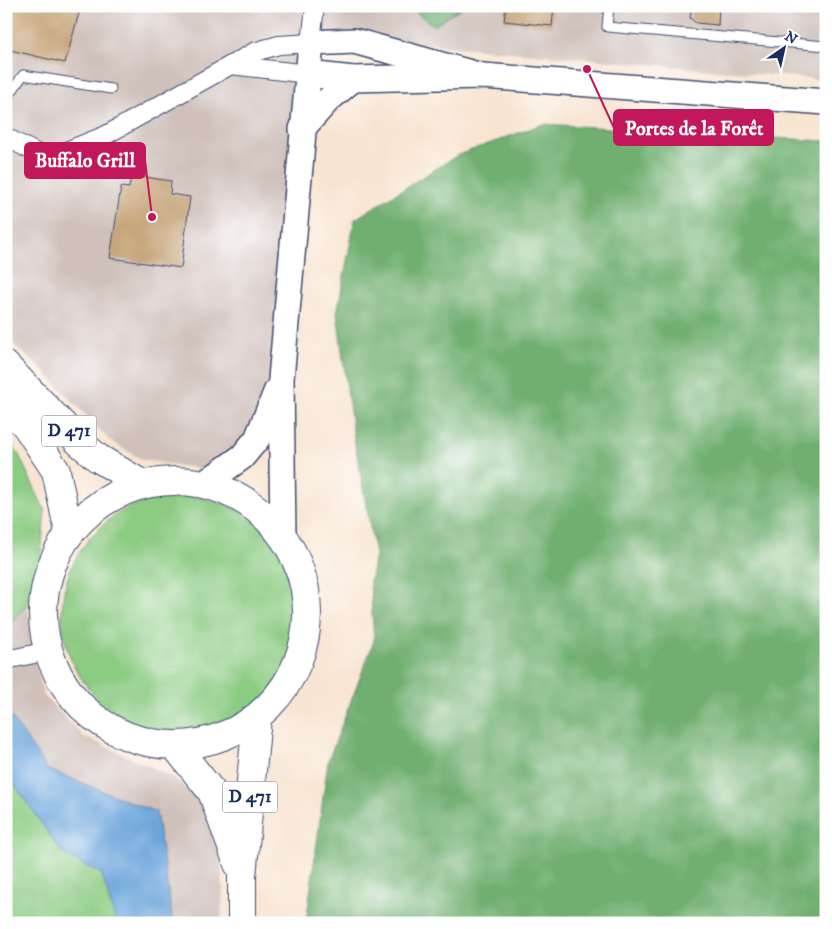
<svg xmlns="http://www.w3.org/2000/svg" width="832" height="929" viewBox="0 0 832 929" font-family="'IM FELL DW Pica',serif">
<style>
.industrial{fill:#cfc0ba}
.green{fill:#8bcb82;stroke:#537d70}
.forest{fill:#70af70;stroke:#466f67}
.water{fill:#6ca5db;stroke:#446a9c}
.building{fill:#c7a67b}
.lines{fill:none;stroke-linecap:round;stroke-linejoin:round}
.service-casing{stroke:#3c4a6f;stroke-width:11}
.minor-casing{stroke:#3c4a6f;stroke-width:20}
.secondary-casing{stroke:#3c4a6f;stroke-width:28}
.primary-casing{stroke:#3c4a6f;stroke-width:30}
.service{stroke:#fff;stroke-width:9}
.minor{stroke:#fff;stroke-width:18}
.secondary{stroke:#fff;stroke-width:25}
.primary{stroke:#fff;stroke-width:28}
.labels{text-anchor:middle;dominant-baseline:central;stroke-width:4.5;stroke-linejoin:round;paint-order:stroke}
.shield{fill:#fff;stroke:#5f6d8e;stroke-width:1}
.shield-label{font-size:18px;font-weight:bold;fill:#1b2f5e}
.leader{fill:none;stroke:#c2185b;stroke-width:2}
.callout-dot{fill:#c2185b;stroke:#fff;stroke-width:2}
.callout{fill:#c2185b;stroke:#c2185b;stroke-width:2}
.callout-label{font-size:20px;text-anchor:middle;font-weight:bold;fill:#fff}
</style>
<rect width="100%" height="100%" fill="#fff"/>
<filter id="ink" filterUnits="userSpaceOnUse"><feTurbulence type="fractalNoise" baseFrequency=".02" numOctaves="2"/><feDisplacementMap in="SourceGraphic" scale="10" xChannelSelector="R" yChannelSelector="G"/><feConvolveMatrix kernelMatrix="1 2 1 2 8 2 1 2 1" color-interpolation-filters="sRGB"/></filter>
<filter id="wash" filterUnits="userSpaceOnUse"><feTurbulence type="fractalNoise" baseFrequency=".0096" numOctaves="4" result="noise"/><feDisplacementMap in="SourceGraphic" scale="20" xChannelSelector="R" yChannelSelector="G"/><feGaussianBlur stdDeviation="1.12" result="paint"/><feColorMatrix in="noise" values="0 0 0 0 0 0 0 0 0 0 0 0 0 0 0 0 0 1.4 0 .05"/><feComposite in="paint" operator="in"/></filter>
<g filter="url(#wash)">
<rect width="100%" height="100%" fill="#f8e5d1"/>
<g class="industrial">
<polygon points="6,6 826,6 826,80 299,33 272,367 256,433 208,470 143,460 110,441 45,372 6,338"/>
<polygon points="6,439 18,453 45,511 41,555 28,603 34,656 44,696 83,736 173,777 208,807 219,840 223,888 221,923 6,923"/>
</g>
<g class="green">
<polygon points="6,439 18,453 45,511 41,555 28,603 7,627"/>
<circle cx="180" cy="614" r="118"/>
<polygon points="6,772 63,854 102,874 116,923 6,923"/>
</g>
<g class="forest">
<polygon points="408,6 464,6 434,26"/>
<polygon points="543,124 826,141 826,923 306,923 328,761 374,641 370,582 375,554 352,427 337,313 355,219 458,155"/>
</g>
<polygon class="water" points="6,709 47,769 156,812 173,923 116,923 102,874 63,854 6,772"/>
<g id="blocks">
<g class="building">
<polygon points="6,6 81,6 65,63 6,49"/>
<polygon points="506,6 554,6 552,26 504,21"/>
<polygon points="692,6 719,6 718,25 696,23 690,18"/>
<polygon points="131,175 171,181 170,194 190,197 181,268 110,258 121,187 129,188"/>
</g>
</g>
</g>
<g filter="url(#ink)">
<use href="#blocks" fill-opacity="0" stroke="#3c4a6f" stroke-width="1"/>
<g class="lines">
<g class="service-casing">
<g id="service">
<polyline points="609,6 607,27 826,46"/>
<polyline points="6,100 23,75 111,89"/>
</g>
</g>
<g class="minor-casing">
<g id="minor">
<polyline points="231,65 308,74"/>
<polyline points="6,137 40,155 56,155 106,135 254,52 279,45 311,43 315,6"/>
<polyline points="6,660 48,651"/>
</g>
</g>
<g class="secondary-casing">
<g id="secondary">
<polyline points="308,74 353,79 482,76 826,102"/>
<polyline points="302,129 328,100 353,79"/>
<polyline points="204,484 242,457 257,439 277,390"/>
<polyline points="283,536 281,379 311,43 354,41 482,76"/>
</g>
</g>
<g class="primary-casing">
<g id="primary">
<polyline points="6,366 79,442 98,458 142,484"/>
<polyline points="6,404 27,427 56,471 69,533"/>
<circle cx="175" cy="613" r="132"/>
<polyline points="175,746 212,792 238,864"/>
<polyline points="242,923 242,876 257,718"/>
</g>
</g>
<use href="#service" class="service"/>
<use href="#minor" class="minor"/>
<use href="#secondary" class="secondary"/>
<use href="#primary" class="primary"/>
</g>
</g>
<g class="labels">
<g class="shield">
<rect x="41.5" y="415.5" width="55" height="31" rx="4"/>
<rect x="222.5" y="781.5" width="55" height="31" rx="4"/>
</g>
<g class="shield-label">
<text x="69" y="431">D 471</text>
<text x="250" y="797">D 471</text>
</g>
</g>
<path class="leader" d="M587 69L614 128M152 217L145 160"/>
<g class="callout-dot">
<circle cx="587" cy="69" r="5"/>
<circle cx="152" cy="217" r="5"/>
</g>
<g class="callout">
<rect x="614" y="110" width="159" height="35" rx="5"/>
<rect x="25" y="143" width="120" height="35" rx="5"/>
</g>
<g class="callout-label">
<text x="694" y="135">Portes de la Forêt</text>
<text x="85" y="167">Buffalo Grill</text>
</g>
<rect width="832" height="929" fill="none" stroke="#fff" stroke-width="25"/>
<g transform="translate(784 48) rotate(34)" stroke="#ffffff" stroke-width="4" paint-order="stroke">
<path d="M0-4L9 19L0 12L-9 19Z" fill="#1b2f5e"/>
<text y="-8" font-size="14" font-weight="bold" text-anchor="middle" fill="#1b2f5e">N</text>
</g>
</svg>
